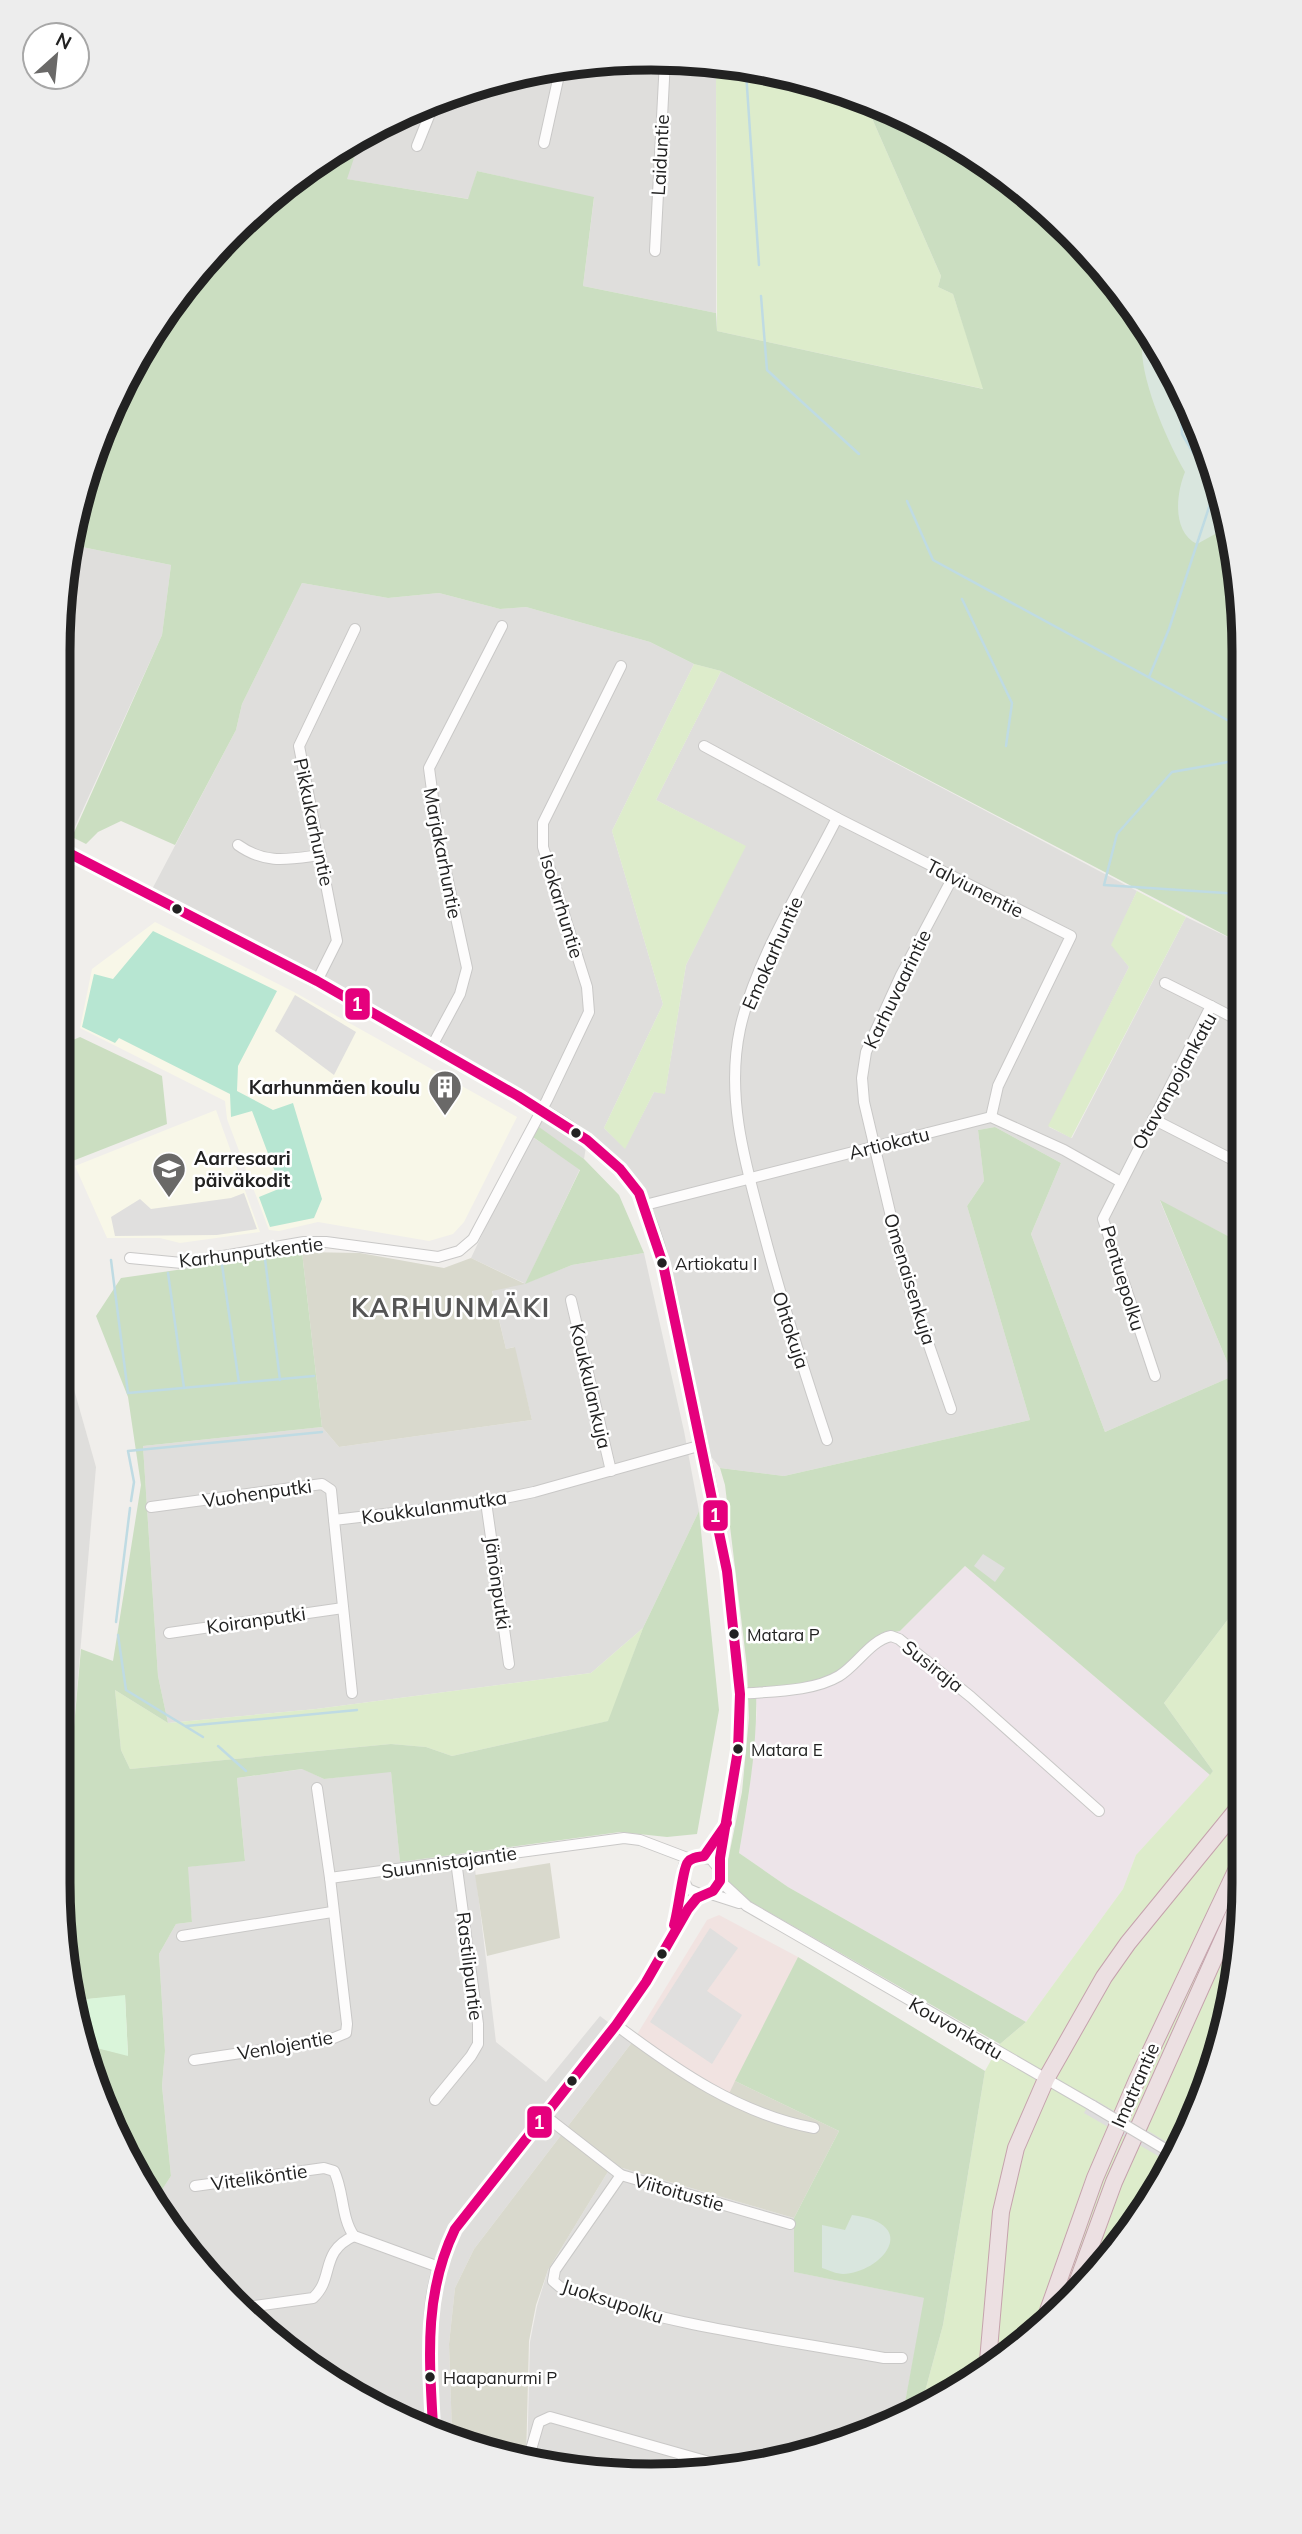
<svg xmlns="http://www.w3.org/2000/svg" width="1302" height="2534" viewBox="0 0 1302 2534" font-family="Mulish,sans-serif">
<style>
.residential{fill:#dfdedc}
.commercial{fill:#f1e3e1}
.industrial{fill:#ede4e9}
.education{fill:#f8f7e8}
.construction{fill:#d9d9cd}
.grass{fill:#ddeccb}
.forest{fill:#cbdec1}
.wetland{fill:#d9e6de}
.park{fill:#daf5da}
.pitch{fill:#b7e6d2}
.parking{fill:#e0dfde}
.pier{fill:#dedddd}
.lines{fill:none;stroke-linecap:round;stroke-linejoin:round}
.stream{stroke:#bfdbe3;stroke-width:2.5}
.minor-casing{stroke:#c9c8c7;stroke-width:12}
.highway-casing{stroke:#c5a2ac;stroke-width:18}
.minor{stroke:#fdfcfc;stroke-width:10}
.highway{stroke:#ece0e2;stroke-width:16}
.minor-bridge-casing{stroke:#c9c8c7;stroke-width:12;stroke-linecap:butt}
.minor-bridge{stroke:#fdfcfc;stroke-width:10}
.bus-1-casing{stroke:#fff;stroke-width:16}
.bus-1{stroke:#e5007d;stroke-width:10}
.bus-dot{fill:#222;stroke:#fff;stroke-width:2.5}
.labels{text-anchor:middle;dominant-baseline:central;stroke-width:5;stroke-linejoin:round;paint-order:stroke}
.bus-label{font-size:17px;fill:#222;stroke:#fff;text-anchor:start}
.street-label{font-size:19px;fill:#222;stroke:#fff}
.poi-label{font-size:19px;font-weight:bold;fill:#222;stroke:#fff;text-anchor:end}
.district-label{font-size:26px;font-weight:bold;letter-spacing:2px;fill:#555;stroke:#fff}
.rim{fill:none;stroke:#222;stroke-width:9}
.line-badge{stroke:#fff;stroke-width:2.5}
.badge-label{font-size:19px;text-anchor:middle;font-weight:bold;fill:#fff}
</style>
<rect width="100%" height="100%" fill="#f0eeeb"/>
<g class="residential">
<polygon points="689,59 710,62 716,75 716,313 583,286 594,198 477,171 469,199 346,179 362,134 460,89 573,63"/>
<polygon points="72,536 82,547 171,565 162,635 64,851 69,874 59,890 59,613"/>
<polygon points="302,583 388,598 439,593 500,609 526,607 650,642 694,664 612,831 663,1004 604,1128 625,1148 654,1092 665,1093 686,965 745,846 656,800 721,671 1137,891 1112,945 1129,967 1049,1127 1072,1138 1186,917 1240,943 1241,1243 1160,1201 1233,1376 1105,1432 1031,1234 1061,1163 995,1127 978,1130 984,1181 967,1206 1030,1420 784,1476 720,1468 702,1445 675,1313 639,1193 587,1141 584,1159 539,1128 534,1138 580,1169 526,1283 572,1265 644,1253 684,1431 699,1511 643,1628 591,1673 316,1709 168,1723 158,1676 143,1446 322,1427 339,1447 532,1420 514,1347 506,1349 492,1290 524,1283 471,1258 541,1110 149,895 236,730 242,704"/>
<polygon points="58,1333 96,1467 69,1783 58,1795"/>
<polygon points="303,1769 324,1779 391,1771 400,1862 473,1852 496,2042 546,2082 600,2016 633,2041 474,2249 455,2288 449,2344 452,2433 354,2397 260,2329 181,2244 156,2199 171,2176 162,2086 165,2051 159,1954 176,1924 192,1922 187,1867 245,1860 237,1778"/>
<polygon points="612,2165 794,2218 795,2272 925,2298 902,2419 728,2471 535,2465 527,2462 530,2342 537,2306 548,2270"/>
</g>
<polygon class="commercial" points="719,1915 798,1957 726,2101 633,2041 707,1920"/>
<polygon class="industrial" points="965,1566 1210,1775 1136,1855 1123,1889 1026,2022 788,1887 739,1853 749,1794 757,1712 755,1689 884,1634 900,1631"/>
<g class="education">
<polygon points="155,922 294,992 517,1117 464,1222 453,1234 429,1241 318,1222 279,1231 269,1230 227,1119 225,1101 80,1028 92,969"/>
<polygon points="216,1110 260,1232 180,1243 160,1238 107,1238 75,1166"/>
</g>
<g class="construction">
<polygon points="302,1252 360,1253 444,1268 471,1258 525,1284 492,1291 506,1349 515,1347 532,1420 339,1447 322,1427"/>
<polygon points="550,1863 560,1938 487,1956 475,1875"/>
<polygon points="633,2041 726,2100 735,2081 839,2131 794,2218 612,2165 548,2270 536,2305 529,2341 526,2461 452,2433 449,2344 455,2288 474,2249"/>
</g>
<g class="grass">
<polygon points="710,62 804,78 864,100 941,276 938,287 953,294 984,389 717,331 716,75"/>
<polygon points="694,664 721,671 656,800 746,846 686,965 665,1094 654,1092 625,1149 604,1128 663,1004 612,831"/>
<polygon points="1137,891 1186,917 1071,1138 1048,1126 1129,967 1111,945"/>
<polygon points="1242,1601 1243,1921 1224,2036 1183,2145 1071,2302 920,2410 943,2325 985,2071 1000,2044 1026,2022 1123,1889 1136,1855 1213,1771 1164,1703"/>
<polygon points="643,1628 609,1721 452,1756 426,1747 391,1744 130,1769 121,1750 115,1690 168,1723 316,1709 591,1673"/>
</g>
<g class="forest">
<polygon points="864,100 913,119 1012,181 1122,290 1199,424 1239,573 1240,943 721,671 694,664 650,642 526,607 500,609 439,593 388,598 302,583 242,704 236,730 175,845 121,821 98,832 86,844 72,837 162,635 171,565 82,547 72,536 78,498 119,389 180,290 260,205 362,134 347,179 468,199 477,171 594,197 583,286 716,313 717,331 983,389 953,294 938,287 941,276"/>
<polygon points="80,1037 162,1076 167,1124 70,1162 58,1163 59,1038 66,1043"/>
<polygon points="539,1127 584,1159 619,1195 644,1253 572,1265 525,1284 580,1170 533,1137"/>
<path d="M995,1127L1061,1163L1031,1234L1105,1432L1233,1376L1160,1200L1241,1243L1242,1601L1164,1703L1213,1771L1210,1775L965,1566L900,1631L884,1634L847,1668L819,1681L756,1690C758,1744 748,1800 739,1853L788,1887L1026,2022L1000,2044L744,1898L728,1881L727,1865L742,1792L749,1718L747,1667L725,1485L720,1468L784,1476L1030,1420L967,1206L984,1181L978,1130Z"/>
<polygon points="302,1252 322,1427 143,1446 158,1676 168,1723 115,1690 121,1750 130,1769 391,1744 426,1747 452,1756 608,1721 643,1628 699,1511 719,1710 697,1834 667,1837 620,1832 400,1862 391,1772 324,1779 302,1769 237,1778 245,1861 188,1867 192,1922 176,1924 159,1954 165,2051 162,2086 171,2176 156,2199 89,2074 85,2045 128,2055 125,1996 77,2000 58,1883 58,1795 69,1782 81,1649 113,1661 141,1485 128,1397 96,1316 121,1278"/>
<polygon points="798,1957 985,2071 943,2325 920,2410 902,2419 924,2298 794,2272 794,2218 839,2131 735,2081"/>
</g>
<g class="wetland">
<path d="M1145,330L1199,424L1223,515L1217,533L1197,544C1172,532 1176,494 1185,472C1168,443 1131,362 1145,330Z"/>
<path d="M852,2215C923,2224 881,2273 843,2274C837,2274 828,2270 822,2268V2225L845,2230Z"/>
</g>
<g class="park">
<polygon points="59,950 74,959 70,999 59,1023"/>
<polygon points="125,1995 128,2056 85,2045 77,2000"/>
</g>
<polygon class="pitch" points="153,931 277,991 238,1066 237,1091 273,1110 293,1103 322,1199 314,1218 270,1227 259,1197 281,1188 252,1111 231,1117 230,1094 119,1038 115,1043 82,1027 94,974 113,979"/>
<g class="parking">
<polygon points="295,995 356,1032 334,1075 275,1031"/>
<polygon points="244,1193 257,1229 217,1235 115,1236 111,1217 140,1199 151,1209 231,1198"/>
<polygon points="983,1554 1005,1568 995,1582 974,1566"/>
<polygon points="710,1928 738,1948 707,1991 742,2015 712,2064 650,2022"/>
</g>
<polygon class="pier" points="1092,2098 1167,2142 1160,2157 1084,2113"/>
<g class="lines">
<g class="stream">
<polyline points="746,72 759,265"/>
<polyline points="761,296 767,370 859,454"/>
<polyline points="907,501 933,560 1240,727"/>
<polyline points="962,599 1012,703 1006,746"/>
<polyline points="1149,677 1169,629 1215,489 1182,434 1180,391"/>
<polyline points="1240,768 1234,761 1172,772 1117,834 1104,885 1240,894"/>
<polyline points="265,1259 280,1380"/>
<polyline points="111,1260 128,1393 314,1376"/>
<polyline points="222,1265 239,1383"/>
<polyline points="168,1273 184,1388"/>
<polyline points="131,1501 134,1482 128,1451 322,1432"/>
<polyline points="116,1622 130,1508"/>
<polyline points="118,1635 126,1690 203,1737"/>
<polyline points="186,1726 357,1710"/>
<polyline points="218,1746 246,1771"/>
</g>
<g class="minor-casing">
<g id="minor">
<polyline points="544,143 561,66"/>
<polyline points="417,146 435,101"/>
<polyline points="655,251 665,60"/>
<polyline points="59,645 65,615 61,601"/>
<polyline points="704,746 837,818 1071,936 998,1086 991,1117"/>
<path d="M238,845C266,865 289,859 321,855"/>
<path d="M59,848C195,918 330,988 463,1064C519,1097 590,1128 630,1181C662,1223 674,1309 685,1362C710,1484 745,1612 738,1738C736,1778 725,1816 720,1856C719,1865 723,1876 719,1884C715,1891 709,1893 702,1895L688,1889L682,1877L684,1865L697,1857L711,1859L720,1870"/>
<polyline points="317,981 337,941 299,746 355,629"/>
<polyline points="1165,983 1211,1006"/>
<polyline points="432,1046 460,994 467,968 438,835 429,768 502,626"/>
<polyline points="1153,1119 1241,1164"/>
<polyline points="645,1205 991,1117 1064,1150 1121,1182"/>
<polyline points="130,1258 182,1263 304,1242 326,1242 438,1257 459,1251 473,1239 547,1100 589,1012 587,987 543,847 543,823 621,666"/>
<polyline points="571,1300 611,1471"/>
<polyline points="1155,1376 1103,1219 1211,1006 1240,1021"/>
<polyline points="951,1409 905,1276 864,1102 862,1078 866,1052 901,975 953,877"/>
<path d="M827,1440C803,1368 780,1296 761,1222C744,1159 726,1095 740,1029C755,960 805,882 837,818"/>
<polyline points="486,1502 509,1664"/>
<polyline points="151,1507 322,1484 331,1490 334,1520"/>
<polyline points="169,1633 343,1608"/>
<polyline points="352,1693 334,1520 486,1502 534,1492 702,1445"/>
<path d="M740,1694C770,1691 812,1692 839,1676C856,1666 871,1640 891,1636L899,1639L971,1697L1099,1811"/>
<polyline points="317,1788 330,1878 624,1838 640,1840 690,1859"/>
<polyline points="720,1881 747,1906 1093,2106"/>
<polyline points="708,1893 739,1903"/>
<polyline points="676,1920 684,1884"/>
<polyline points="182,1936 332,1912"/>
<path d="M616,2025C676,2070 739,2114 814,2128"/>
<polyline points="194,2060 329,2040 346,2033 347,2024 330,1878"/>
<polyline points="435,2100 471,2056 478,2044 478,2024 456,1861"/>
<polyline points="544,2115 621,2175 790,2224"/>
<polyline points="1165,2149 1176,2156"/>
<path d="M621,2175L555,2270L553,2281L560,2287C665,2326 775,2338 884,2358H902"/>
<path d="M195,2186L324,2168L334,2171C344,2191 341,2218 354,2236L436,2266"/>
<path d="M240,2308L313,2298C335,2278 319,2252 354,2236"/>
<path d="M433,2426C430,2356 418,2293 455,2229L616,2025L646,1982L688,1909L702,1895"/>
<polyline points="530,2453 539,2422 550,2417 734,2469"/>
<polyline points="507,2454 530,2453 535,2465"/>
</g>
</g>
<g class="highway-casing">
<g id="highway">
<polyline points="1070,2302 1114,2182 1243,1894"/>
<polyline points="1044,2322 1095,2178 1137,2080 1243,1856"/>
<polyline points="988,2361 1001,2212 1016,2148 1046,2079 1104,1977 1128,1943 1243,1802"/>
</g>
</g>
<use href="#minor" class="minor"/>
<use href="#highway" class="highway"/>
<g class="minor-bridge-casing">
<polyline id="minor-bridge" points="1093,2106 1165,2149"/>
</g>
<use href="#minor-bridge" class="minor-bridge"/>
<g class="bus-1-casing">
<g id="bus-1">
<path d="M59,848L317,981L518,1096L587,1140L620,1169L639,1193L663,1264L727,1571L740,1694L738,1750L720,1858V1881L713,1891L697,1898L688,1909L646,1982L616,2025L455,2229C424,2293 429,2356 433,2426"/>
<path d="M674,1925C678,1913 683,1867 688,1862C692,1857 698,1857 704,1856L727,1823"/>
</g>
</g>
<use href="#bus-1" class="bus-1"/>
</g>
<defs>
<g id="building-pin" transform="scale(1.75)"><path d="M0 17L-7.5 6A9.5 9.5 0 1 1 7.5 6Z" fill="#6a6968" stroke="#fff"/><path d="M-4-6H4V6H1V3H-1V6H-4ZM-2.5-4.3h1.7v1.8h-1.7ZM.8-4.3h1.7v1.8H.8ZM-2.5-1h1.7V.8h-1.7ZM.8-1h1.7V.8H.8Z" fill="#fff"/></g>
<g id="school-pin" transform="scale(1.75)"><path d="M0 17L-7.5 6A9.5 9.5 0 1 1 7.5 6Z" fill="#6a6968" stroke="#fff"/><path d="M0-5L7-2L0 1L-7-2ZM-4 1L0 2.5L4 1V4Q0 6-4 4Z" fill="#fff"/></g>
</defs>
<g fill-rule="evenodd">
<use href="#building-pin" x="445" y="1087"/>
<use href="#school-pin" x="169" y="1169"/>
</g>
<g class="bus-dot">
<circle cx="177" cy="909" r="6"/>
<circle cx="576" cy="1133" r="6"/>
<circle cx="662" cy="1263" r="6"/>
<circle cx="734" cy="1634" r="6"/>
<circle cx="738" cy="1749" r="6"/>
<circle cx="662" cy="1954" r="6"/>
<circle cx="572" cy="2081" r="6"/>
<circle cx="430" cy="2377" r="6"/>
</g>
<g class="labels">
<g class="bus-label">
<text x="675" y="1263">Artiokatu I</text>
<text x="747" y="1634">Matara P</text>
<text x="751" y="1749">Matara E</text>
<text x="443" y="2377">Haapanurmi P</text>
</g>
<g class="street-label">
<text transform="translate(660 155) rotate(-87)">Laiduntie</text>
<text transform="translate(314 822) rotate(78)">Pikkukarhuntie</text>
<text transform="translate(443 853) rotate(79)">Marjakarhuntie</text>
<text transform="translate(975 888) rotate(27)">Talviunentie</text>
<text transform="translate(562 906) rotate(73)">Isokarhuntie</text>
<text transform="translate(772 953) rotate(-66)">Emokarhuntie</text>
<text transform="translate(897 989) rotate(-64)">Karhuvaarintie</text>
<text transform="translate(1174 1081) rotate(-61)">Otavanpojankatu</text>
<text transform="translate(889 1143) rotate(-14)">Artiokatu</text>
<text transform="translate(251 1252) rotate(-7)">Karhunputkentie</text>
<text transform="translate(1123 1278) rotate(73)">Pentuepolku</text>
<text transform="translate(910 1279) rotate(73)">Omenaisenkuja</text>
<text transform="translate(791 1330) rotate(72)">Ohtokuja</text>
<text transform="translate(591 1386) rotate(77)">Koukkulankuja</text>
<text transform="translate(257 1493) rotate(-8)">Vuohenputki</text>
<text transform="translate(434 1507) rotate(-8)">Koukkulanmutka</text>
<text transform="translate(498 1583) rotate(82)">Jänönputki</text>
<text transform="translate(256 1620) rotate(-8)">Koiranputki</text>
<text transform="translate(933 1666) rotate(38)">Susiraja</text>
<text transform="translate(449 1862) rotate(-8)">Suunnistajantie</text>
<text transform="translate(470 1966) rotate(83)">Rastilipuntie</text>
<text transform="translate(956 2028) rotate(30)">Kouvonkatu</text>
<text transform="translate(285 2045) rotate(-10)">Venlojentie</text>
<text transform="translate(1135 2085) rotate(-66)">Imatrantie</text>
<text transform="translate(259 2177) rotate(-8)">Viteliköntie</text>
<text transform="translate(679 2192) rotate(16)">Viitoitustie</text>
<text transform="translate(613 2301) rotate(18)">Juoksupolku</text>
</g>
<g class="poi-label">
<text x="420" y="1087">Karhunmäen koulu</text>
<text x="194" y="1158" text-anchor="start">Aarresaari<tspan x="194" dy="22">päiväkodit</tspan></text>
</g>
<g class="district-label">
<text x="451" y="1307">KARHUNMÄKI</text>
</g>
</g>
<path d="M0 0H1302V2534H0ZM651 70H651A581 581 0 0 1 1232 651V1883A581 581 0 0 1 651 2464H651A581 581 0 0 1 70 1883V651A581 581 0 0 1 651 70Z" fill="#ededed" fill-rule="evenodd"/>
<path class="rim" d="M651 70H651A581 581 0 0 1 1232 651V1883A581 581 0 0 1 651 2464H651A581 581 0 0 1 70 1883V651A581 581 0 0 1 651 70Z"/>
<g class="line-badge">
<rect x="344" y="987" width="27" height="34" rx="7" fill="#e5007d"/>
<rect x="702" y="1499" width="27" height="33" rx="7" fill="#e5007d"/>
<rect x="526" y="2105" width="27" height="34" rx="7" fill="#e5007d"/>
</g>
<g class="badge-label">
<text x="357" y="1011">1</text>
<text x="715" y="1522">1</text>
<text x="539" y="2129">1</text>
</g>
<g transform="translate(56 56) rotate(27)"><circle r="33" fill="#ffffff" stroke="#a7a7a7" stroke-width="2"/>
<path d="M0-5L12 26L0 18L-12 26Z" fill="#6a6968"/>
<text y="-10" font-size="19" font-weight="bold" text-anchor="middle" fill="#222222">N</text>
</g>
</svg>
